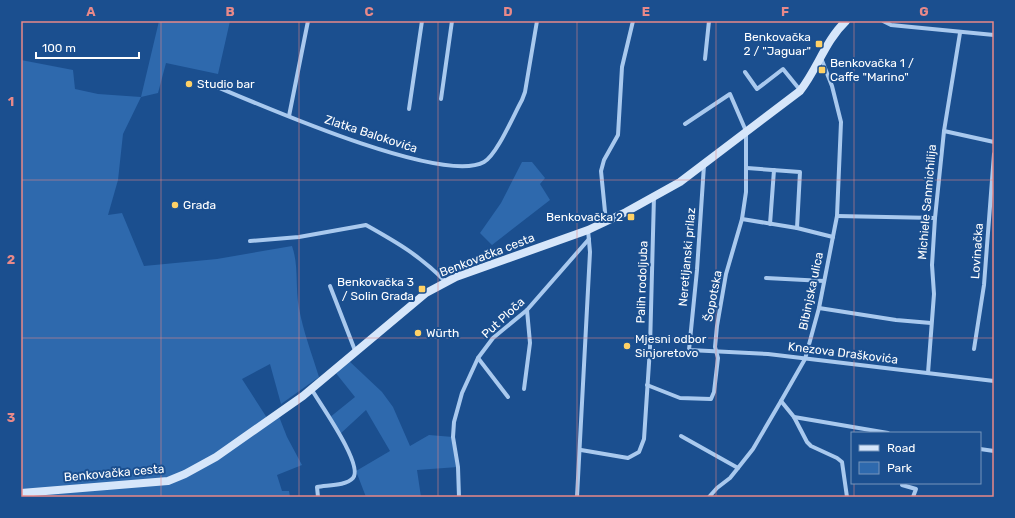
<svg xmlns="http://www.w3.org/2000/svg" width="1015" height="518" viewBox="0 0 1015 518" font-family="Rubik,sans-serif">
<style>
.green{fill:#2e69ad}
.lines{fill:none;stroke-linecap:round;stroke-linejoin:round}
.minor{stroke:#a9c9ee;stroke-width:4}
.secondary{stroke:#d6e6fa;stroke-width:8}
.grid{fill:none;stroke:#e88989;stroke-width:1;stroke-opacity:0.55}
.poi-dot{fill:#ffd166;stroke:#1b4f8f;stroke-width:1.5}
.labels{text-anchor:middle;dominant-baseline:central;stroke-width:4;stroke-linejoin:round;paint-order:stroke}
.poi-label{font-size:12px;fill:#fff;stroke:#1b4f8f;text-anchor:start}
.street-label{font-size:12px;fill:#fff;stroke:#1b4f8f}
.neatline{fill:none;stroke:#e88989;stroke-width:1.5}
.grid-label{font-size:13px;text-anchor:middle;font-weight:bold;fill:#e88989}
</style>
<rect width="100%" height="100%" fill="#1b4f8f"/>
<g class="green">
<path d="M159,21H230L218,74L166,63L158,93L141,97L123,134L118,180L108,215L122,213L144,266L217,259L292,246C299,266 295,287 299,308C303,331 312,354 319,377L281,404L270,364L242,379L269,421L278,414L287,437L302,465L277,475L282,491H289L290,497H21V60L73,70L75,89L98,94L141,97Z"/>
<polygon points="522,162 532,162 545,178 540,184 550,200 492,245 480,233 501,203"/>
<polygon points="348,360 382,392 393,407 410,446 429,435 453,437 458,467 417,470 421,497 366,497 356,471 390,451 366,410 340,434 329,418 355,397 335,372"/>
</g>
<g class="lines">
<g class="minor">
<polyline points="883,21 891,25 994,35"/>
<polyline points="705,59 709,21"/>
<polyline points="745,72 757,89 783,69 800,90"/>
<path d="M203,81C251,101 441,186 484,162C497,155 514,114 522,100L525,92L537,21"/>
<polyline points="441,99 452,21"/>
<polyline points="409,109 422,21"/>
<polyline points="289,116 308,21"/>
<polyline points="944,131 994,142"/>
<polyline points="704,165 697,270 689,350 768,354 994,381"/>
<polyline points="747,168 800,172 797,228"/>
<polyline points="837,216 935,218"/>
<polyline points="742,219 797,228 833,237"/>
<polyline points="606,222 601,171 604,160 618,135 622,67 633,21"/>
<polyline points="770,224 774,170"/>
<path d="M250,241L299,237L366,225C398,243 419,255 446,282"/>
<polyline points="766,278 824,281"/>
<polyline points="330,286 356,353"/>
<polyline points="819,308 896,320 931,323"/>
<polyline points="974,349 984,285 994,154"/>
<polyline points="478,358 508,397"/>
<polyline points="928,373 934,294 932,265 935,218 944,131 960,33"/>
<polyline points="647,385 680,398 711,399 714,392 718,358 715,347 717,326 726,274 742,219 746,192 746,131 730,94 685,124"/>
<polyline points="524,389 530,343 527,310"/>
<path d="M312,390C320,404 364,465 353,478C346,486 327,485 317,487L318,497"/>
<polyline points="781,401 794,417 807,442 811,446 837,458 842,462 847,497"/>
<polyline points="794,417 888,433"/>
<polyline points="681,436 738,468"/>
<polyline points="980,449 994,451"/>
<polyline points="581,450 628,458 639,452 644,439 650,348 654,196"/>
<polyline points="902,485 916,489 913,497"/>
<polyline points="459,497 458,467 453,437 454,422 462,393 478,358 493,338 527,310 589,239"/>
<polyline points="577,497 590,252 588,230"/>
<polyline points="709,497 717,488 730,478 738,468 753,449 781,401 805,359 819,308 837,216 841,122 832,86 821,58"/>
</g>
<path class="secondary" d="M21,493L168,481L185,474L216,457L303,396L426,293L456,277L588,230L626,212L680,182L800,91C818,68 825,41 846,21"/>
</g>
<path class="grid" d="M161,21V497M299,21V497M438,21V497M577,21V497M716,21V497M854,21V433M21,180H994M21,338H994M854,483V497"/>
<g class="poi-dot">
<rect x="815" y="40" width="8" height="8" rx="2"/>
<rect x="818" y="66" width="8" height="8" rx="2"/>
<circle cx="189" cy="84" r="4"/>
<circle cx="175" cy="205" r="4"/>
<rect x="627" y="213" width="8" height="8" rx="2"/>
<rect x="418" y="285" width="8" height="8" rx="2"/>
<circle cx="418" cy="333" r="4"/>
<circle cx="627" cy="346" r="4"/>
</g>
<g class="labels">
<g class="poi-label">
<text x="811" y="37" text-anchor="end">Benkovačka<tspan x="811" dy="14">2 / "Jaguar"</tspan></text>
<text x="830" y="63">Benkovačka 1 /<tspan x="830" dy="14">Caffe "Marino"</tspan></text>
<text x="197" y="84">Studio bar</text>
<text x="183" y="205">Građa</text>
<text x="623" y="217" text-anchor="end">Benkovačka 2</text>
<text x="414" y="282" text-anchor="end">Benkovačka 3<tspan x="414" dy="14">/ Solin Građa</tspan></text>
<text x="426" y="333">Würth</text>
<text x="635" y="339">Mjesni odbor<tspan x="635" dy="14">Sinjoretovo</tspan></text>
</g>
<g class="street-label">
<text transform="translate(371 134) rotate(18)">Zlatka Balokovića</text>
<text transform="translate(927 202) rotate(-85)">Michiele Sanmichilija</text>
<text transform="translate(977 251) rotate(-86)">Lovinačka</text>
<text transform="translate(487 255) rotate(-21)">Benkovačka cesta</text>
<text transform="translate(687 257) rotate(-85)">Neretljanski prilaz</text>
<text transform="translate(642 282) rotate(-88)">Palih rodoljuba</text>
<text transform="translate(811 291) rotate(-78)">Bibinjska ulica</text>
<text transform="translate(713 296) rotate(-79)">Šopotska</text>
<text transform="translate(503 318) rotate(-43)">Put Ploča</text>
<text transform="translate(843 353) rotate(7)">Knezova Draškovića</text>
<text transform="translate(114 473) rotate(-5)">Benkovačka cesta</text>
</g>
</g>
<rect width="1015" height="518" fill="none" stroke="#1b4f8f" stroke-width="44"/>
<rect x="851" y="432" width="130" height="52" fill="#1b4f8f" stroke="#7695bc"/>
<rect x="859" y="445" width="20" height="6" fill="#d6e6fa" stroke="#7695bc"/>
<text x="887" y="452" font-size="12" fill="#ffffff">Road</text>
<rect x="859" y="462" width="20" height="12" fill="#2e69ad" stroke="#7695bc"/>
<text x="887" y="472" font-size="12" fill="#ffffff">Park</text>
<path d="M36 52v6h103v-6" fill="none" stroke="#ffffff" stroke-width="2"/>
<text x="42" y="52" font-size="12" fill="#ffffff" stroke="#1b4f8f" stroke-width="3" paint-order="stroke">100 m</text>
<rect x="22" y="22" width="971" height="474" class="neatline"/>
<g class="grid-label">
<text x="91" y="16">A</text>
<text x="230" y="16">B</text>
<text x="369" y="16">C</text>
<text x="508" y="16">D</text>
<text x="646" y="16">E</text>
<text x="785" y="16">F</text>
<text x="924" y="16">G</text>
<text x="11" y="106">1</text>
<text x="11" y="264">2</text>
<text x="11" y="422">3</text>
</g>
</svg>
